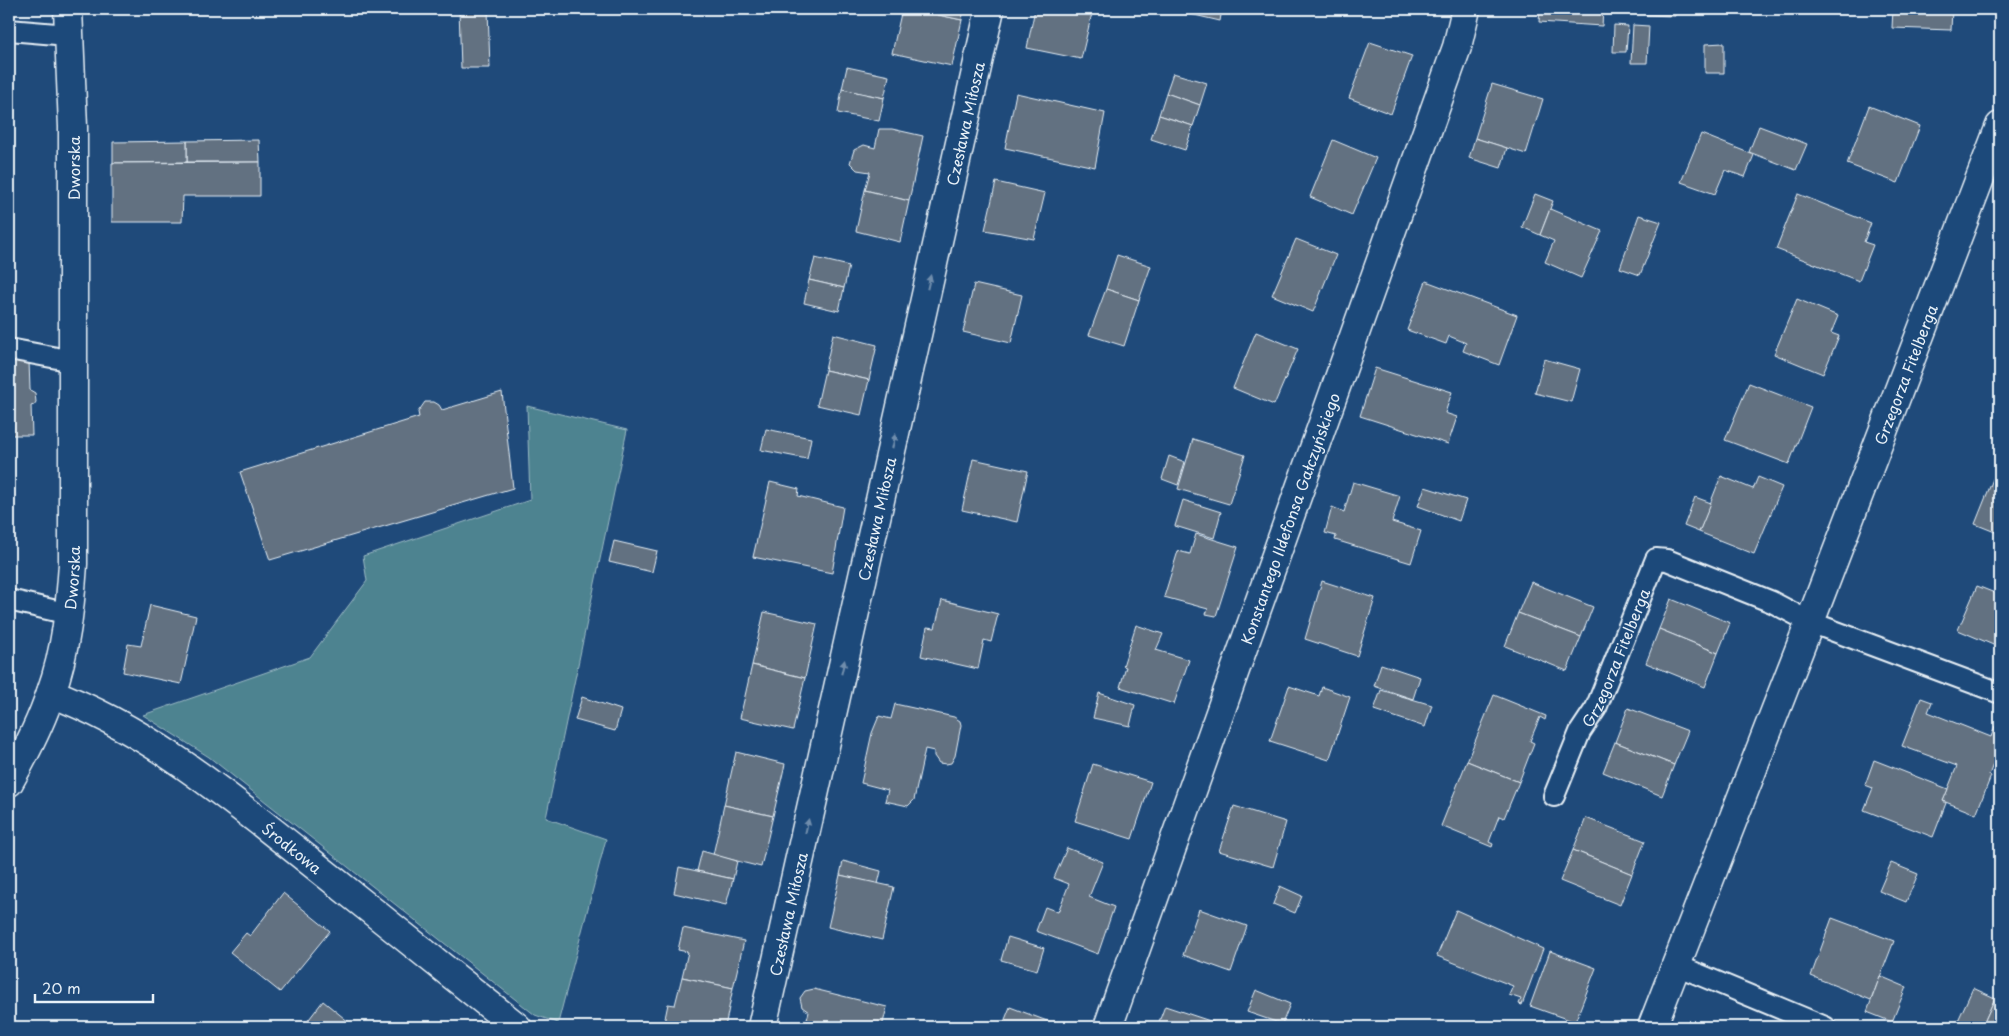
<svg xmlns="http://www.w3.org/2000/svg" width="2009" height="1036" viewBox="0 0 2009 1036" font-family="'Playpen Sans',sans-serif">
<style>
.green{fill:#4e8390;stroke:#9bbac4}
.building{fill:#627181;stroke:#e8f1f8}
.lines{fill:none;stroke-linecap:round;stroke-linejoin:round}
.service-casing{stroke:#e8f1f8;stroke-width:24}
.minor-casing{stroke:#e8f1f8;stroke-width:31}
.service{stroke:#1f4a7a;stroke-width:20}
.minor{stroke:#1f4a7a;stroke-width:28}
.oneway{fill:#6f8dac}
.labels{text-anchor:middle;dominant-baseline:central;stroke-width:4.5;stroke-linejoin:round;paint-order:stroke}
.street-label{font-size:15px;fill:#e8f1f8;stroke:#1f4a7a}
</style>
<rect width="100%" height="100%" fill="#1f4a7a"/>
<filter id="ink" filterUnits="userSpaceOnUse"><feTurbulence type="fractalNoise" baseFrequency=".02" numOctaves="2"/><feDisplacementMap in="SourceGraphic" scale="10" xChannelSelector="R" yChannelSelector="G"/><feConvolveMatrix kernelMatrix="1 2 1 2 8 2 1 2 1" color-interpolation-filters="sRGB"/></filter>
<g filter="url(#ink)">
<polygon class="green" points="527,406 627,430 546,818 606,839 558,1023 535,1015 209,757 143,715 310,657 367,581 363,556 530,500"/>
<g class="building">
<polygon points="459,9 488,9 490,68 461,68"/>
<polygon points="902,9 911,9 962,20 952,66 892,53"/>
<polygon points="911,9 964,9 962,20"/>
<polygon points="1035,9 1093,9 1081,59 1027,48"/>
<polygon points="1191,9 1222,9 1220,21 1190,14"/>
<polygon points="1540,9 1603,9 1602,26 1539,22"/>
<polygon points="1646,9 1675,9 1675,16 1646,15"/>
<polygon points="1893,9 1952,9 1951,30 1892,28"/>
<polygon points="1614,25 1628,26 1626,52 1613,52"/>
<polygon points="1633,25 1649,26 1647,63 1631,63"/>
<polygon points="1370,42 1412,56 1391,114 1349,98"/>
<polygon points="1724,43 1724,73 1705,73 1705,44"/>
<polygon points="847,67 889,76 884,98 842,89"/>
<polygon points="1173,73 1207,83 1200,105 1166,93"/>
<polygon points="1492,84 1543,99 1526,154 1475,138"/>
<polygon points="842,89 884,98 879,121 838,113"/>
<polygon points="1016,93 1105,113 1095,167 1005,148"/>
<polygon points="1166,93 1200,105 1193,126 1159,115"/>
<polygon points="1869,106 1920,126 1898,183 1847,164"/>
<polygon points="1159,115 1193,126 1185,150 1151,139"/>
<polygon points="1759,126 1807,144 1796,170 1749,152"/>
<polygon points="879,129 892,129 923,136 909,201 865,190 870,172 857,170 850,163 854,150 864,145 875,148"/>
<polygon points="1701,134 1754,155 1745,177 1725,170 1715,194 1681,182"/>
<polygon points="1475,138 1507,148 1501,168 1469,158"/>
<polygon points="259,140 260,162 187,162 187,141"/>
<polygon points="1333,140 1376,158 1352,215 1310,197"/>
<polygon points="187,141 187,162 113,163 113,142"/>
<polygon points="260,162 260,196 183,196 182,222 112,222 112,163"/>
<polygon points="996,182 1045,193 1034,239 985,230"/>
<polygon points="865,190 909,201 900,242 856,231"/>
<polygon points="1535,194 1553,201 1540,235 1522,227"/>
<polygon points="1798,194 1871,223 1864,242 1873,245 1859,281 1776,249"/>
<polygon points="1550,209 1602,231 1581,278 1545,262 1554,241 1540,235"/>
<polygon points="1639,215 1661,222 1640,275 1620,268"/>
<polygon points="1296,239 1336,255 1313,312 1272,295"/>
<polygon points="1117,255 1151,266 1139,300 1106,289"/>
<polygon points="815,258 849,266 844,288 809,280"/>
<polygon points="809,280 844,288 839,311 804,303"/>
<polygon points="1426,281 1517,315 1499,365 1463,351 1466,343 1449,336 1446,344 1407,330"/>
<polygon points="974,284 1022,295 1011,343 963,332"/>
<polygon points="1106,289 1139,300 1124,346 1089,335"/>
<polygon points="1797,299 1838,316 1831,333 1839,336 1823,374 1774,354"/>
<polygon points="1256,332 1298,349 1274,405 1233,388"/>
<polygon points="833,334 877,345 869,380 825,370"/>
<polygon points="1544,359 1580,369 1571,402 1535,393"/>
<polygon points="9,361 29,361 30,390 35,393 36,402 34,405 31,406 32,435 9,435"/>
<polygon points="1375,368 1452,392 1445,413 1457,417 1448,444 1360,416"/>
<polygon points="825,370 869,380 861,415 817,405"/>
<polygon points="1749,383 1811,407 1789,464 1725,440"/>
<polygon points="502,392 513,488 270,560 240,472 419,417 418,412 425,402 434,402 439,405 442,410"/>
<polygon points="766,429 811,438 807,459 761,450"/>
<polygon points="1193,439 1245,455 1229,504 1178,489"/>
<polygon points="1169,456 1185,462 1178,485 1162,479"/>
<polygon points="973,459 1028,471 1017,522 962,510"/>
<polygon points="1997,469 2000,470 2000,534 1975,524"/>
<polygon points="1721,476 1753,489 1758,477 1782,487 1754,554 1699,532"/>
<polygon points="770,482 799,489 798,496 843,507 832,573 753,557"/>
<polygon points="1353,482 1400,496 1392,522 1421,531 1411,563 1335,540 1336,536 1325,533 1332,507 1344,512"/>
<polygon points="1425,487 1466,500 1459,521 1418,506"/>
<polygon points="1695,497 1711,503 1699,532 1684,526"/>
<polygon points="1183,500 1221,512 1214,538 1175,526"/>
<polygon points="1196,534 1238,547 1216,616 1206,614 1208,609 1164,597 1178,551 1190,554"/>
<polygon points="614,541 657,551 652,572 609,562"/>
<polygon points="1322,581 1375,598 1357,656 1305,639"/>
<polygon points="1531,582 1593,607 1581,637 1518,613"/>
<polygon points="1977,586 2000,595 2000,641 1998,647 1958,630"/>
<polygon points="1671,599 1730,623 1718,653 1659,629"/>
<polygon points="942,600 998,614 991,642 984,640 978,669 921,656 927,627 935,628"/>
<polygon points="150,605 196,616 181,684 123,672 128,644 141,646"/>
<polygon points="764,612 817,624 805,678 752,665"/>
<polygon points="1518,613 1581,637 1567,671 1505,646"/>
<polygon points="1136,625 1163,634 1156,650 1189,660 1174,704 1120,687 1126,667 1123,666"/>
<polygon points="1659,629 1718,653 1705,687 1646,663"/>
<polygon points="1381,664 1420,677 1413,699 1374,686"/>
<polygon points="752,665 805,678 793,730 740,718"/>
<polygon points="1289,686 1319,696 1322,687 1350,697 1329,760 1270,741"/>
<polygon points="1381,690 1432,705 1425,727 1374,710"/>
<polygon points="1099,693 1135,705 1130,726 1093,718"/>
<polygon points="1494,695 1546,716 1545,720 1540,717 1530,741 1534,743 1519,782 1467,761"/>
<polygon points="582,697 621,710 615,731 575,720"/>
<polygon points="1921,698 1932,702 1928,712 1991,737 1995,726 2000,729 2000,746 1989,775 1991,776 1976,814 1943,801 1957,766 1902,746"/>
<polygon points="895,704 954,717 960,721 961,725 955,756 951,763 946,764 939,763 934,756 934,751 925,749 914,800 908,806 885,801 888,790 861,783 872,733 879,716 891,719"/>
<polygon points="1628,708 1688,731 1674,765 1615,742"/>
<polygon points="1615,742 1674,765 1662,796 1603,772"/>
<polygon points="736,752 785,764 773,816 724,805"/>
<polygon points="1874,760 1948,789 1943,801 1946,803 1933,837 1864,810 1873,788 1865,785"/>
<polygon points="1467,761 1519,782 1504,818 1499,816 1489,842 1493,844 1492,847 1441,826"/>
<polygon points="1093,764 1151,782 1132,839 1075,821"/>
<polygon points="724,805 773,816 761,867 713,855"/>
<polygon points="1234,806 1286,822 1273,867 1219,851"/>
<polygon points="1586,818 1645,841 1632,874 1573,850"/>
<polygon points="1067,848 1103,862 1089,897 1114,907 1098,954 1036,931 1045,907 1058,912 1069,884 1054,878"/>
<polygon points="1573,850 1632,874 1620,905 1560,881"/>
<polygon points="702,851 737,861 733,879 697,871"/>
<polygon points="843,861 881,871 878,884 840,875"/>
<polygon points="1891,863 1918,874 1906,902 1879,891"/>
<polygon points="679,867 733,879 726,905 674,893"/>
<polygon points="840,875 894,887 882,940 828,927"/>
<polygon points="1280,886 1302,896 1295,913 1273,904"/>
<polygon points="283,893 330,931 280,992 230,952 246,933 250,936"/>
<polygon points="1199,909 1247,926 1231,972 1183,955"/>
<polygon points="1456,910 1543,949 1522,1005 1519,1004 1521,999 1509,995 1513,986 1437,956"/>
<polygon points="1832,918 1894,941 1871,1000 1811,976"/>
<polygon points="683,928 744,941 733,988 682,977 688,952 678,950"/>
<polygon points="1008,937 1044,948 1037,970 1001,960"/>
<polygon points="1550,951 1596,968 1575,1022 1530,1006"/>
<polygon points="1880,976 1906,987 1892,1022 1867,1012"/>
<polygon points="682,977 733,988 725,1027 687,1027 664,1023 668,1004 675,1005"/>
<polygon points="1973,988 1995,998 1982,1027 1955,1027"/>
<polygon points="2000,988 2000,1027 1982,1027 1995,998"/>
<polygon points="814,989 887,1007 882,1027 861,1024 860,1027 805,1027 809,1012 802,1007 800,998 805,991"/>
<polygon points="1256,990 1290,1004 1282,1024 1247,1012"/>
<polygon points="323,1001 355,1027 303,1027"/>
<polygon points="1165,1006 1216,1023 1215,1027 1157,1027"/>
<polygon points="1010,1007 1063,1027 1002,1027"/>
</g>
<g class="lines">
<g class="service-casing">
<g id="service">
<polyline points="9,30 68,35"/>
<polyline points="9,349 73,361"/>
<polyline points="9,600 69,614"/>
<path id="s1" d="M1554,796L1580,732L1596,708L1656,559L1667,560L1772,602L1810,622L2000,693"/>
<polyline points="1676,965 1825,1027"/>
</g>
</g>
<g class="minor-casing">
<g id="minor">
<path id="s2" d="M51,693C149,730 226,795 307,859C377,915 448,971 517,1027"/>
<path id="s3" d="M9,782C25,754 41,723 51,692C66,651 70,607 73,564V127L68,9"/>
<path id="s4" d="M762,1027L990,9"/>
<path id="s5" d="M1108,1027L1457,47L1466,9"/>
<path id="s6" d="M1652,1027L1810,622L2000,126"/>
</g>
</g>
<use href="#service" class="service"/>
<use href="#minor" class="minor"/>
</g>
<defs><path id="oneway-solid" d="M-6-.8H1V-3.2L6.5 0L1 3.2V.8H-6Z" transform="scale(1.25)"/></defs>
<g class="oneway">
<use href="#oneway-solid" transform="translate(929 282) rotate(-77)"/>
<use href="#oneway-solid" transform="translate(894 441) rotate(-77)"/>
<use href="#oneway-solid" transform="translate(843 667) rotate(-77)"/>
<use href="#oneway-solid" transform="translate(807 826) rotate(-77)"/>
</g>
</g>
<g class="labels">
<g class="street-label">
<text stroke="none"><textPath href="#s4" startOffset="926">Czesława Miłosza</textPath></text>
<text transform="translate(73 168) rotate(-90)">Dworska</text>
<text stroke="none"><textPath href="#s6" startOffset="700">Grzegorza Fitelberga</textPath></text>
<text stroke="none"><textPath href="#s4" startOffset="521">Czesława Miłosza</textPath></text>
<text stroke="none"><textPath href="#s5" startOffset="540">Konstantego Ildefonsa Gałczyńskiego</textPath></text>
<text stroke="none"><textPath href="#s3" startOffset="216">Dworska</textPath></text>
<text stroke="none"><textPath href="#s1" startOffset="152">Grzegorza Fitelberga</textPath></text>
<text stroke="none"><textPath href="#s2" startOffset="288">Środkowa</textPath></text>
<text stroke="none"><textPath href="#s4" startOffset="116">Czesława Miłosza</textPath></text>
</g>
</g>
<rect width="2009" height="1036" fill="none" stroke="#1f4a7a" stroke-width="30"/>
<rect x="15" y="15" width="1979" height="1006" fill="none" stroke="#e8f1f8" stroke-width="2" filter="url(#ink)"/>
<path d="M35 994v8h118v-8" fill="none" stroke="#e8f1f8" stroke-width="2.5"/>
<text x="42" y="994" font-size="15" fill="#e8f1f8" stroke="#1f4a7a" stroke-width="4" paint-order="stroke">20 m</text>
</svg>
